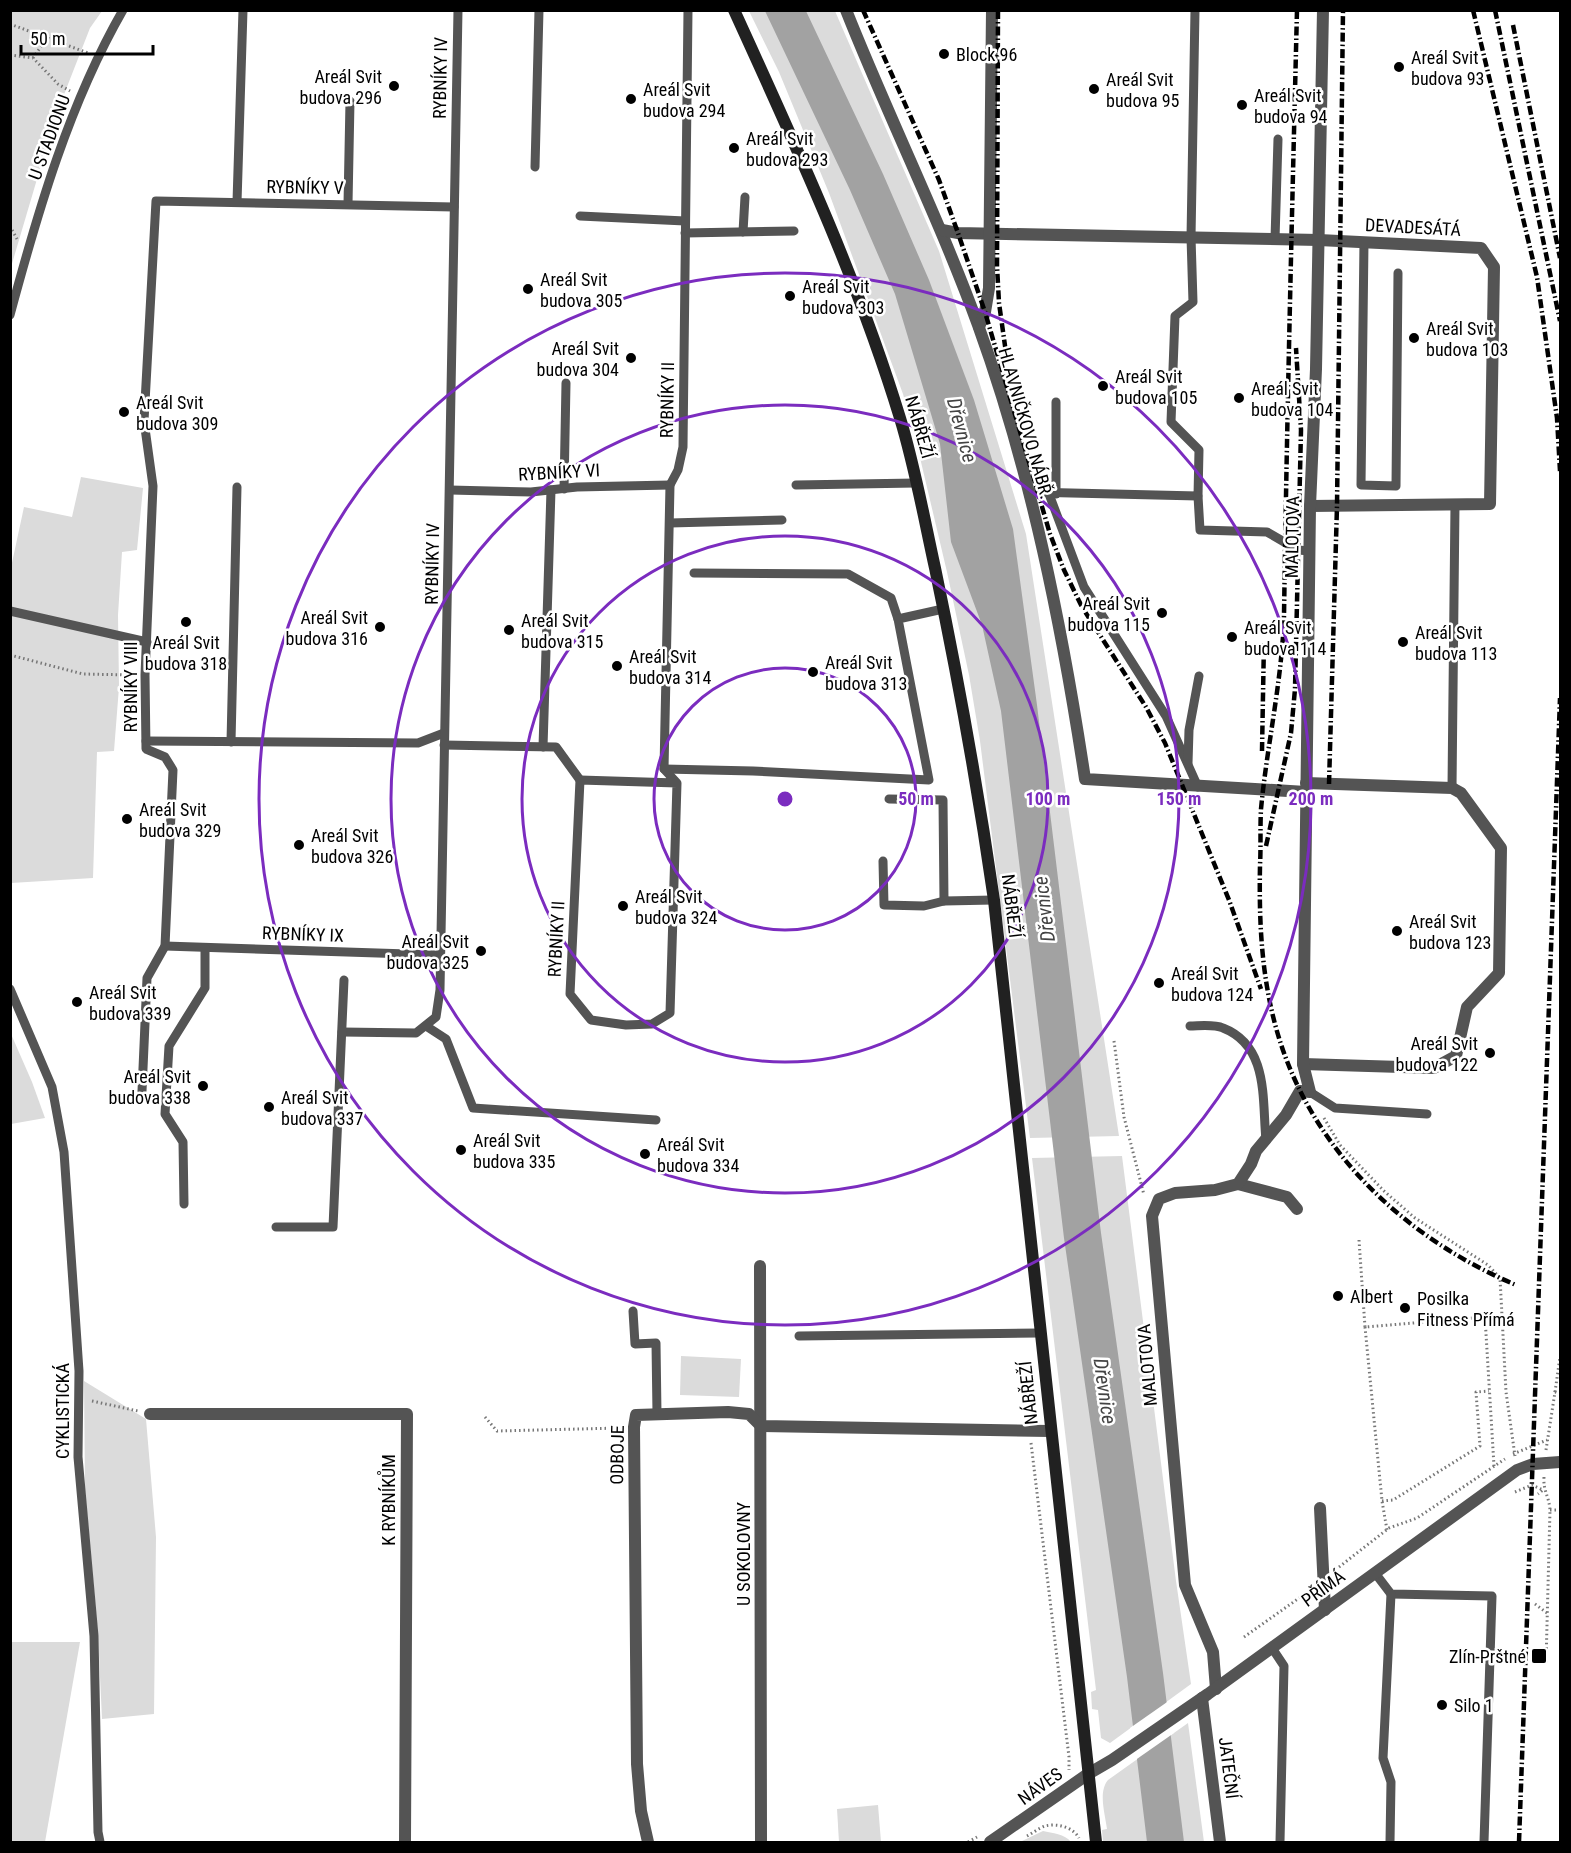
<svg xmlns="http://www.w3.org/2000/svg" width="1571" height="1853" viewBox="0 0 1571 1853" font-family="'Roboto Condensed',sans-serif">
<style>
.green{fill:#dbdbdb}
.water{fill:#a2a2a2}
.pier{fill:#fff}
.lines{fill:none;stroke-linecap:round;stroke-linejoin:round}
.path{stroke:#767676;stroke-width:3;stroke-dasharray:1.5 3;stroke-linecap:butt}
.lane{stroke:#545454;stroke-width:9}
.street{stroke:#545454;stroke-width:12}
.secondary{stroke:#212121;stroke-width:12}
.rail{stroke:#000;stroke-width:4.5;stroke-dasharray:9 3 1.5 3;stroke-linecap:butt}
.ring{fill:none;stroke:#7b2cbf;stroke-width:3}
.poi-dot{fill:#000;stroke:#fff;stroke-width:2}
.labels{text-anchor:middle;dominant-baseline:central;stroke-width:5;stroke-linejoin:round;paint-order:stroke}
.poi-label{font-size:18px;fill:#000;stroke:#fff;text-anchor:start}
.street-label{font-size:18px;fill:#000;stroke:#fff}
.water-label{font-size:20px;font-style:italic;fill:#434343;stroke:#fff}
.centre{fill:#7b2cbf;stroke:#fff;stroke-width:3}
.ring-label{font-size:18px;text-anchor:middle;font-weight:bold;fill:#7b2cbf;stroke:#fff;stroke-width:5;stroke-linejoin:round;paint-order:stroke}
</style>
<rect width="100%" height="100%" fill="#fff"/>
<g class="green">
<polygon points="11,10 102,11 90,28 56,115 11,267"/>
<polygon points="749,11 835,11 939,251 1026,534 1119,1136 1030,1138 980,741 969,675 947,572 917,445 903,394 829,193 779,72"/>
<polygon points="81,477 143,488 137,550 122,552 118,615 119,687 114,751 97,752 93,878 11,883 10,572 24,507 72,517"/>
<polygon points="11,1034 32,1082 45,1118 11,1124"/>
<polygon points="1122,1156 1176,1581 1191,1684 1110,1743 1101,1738 1098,1710 1092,1709 1091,1692 1096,1690 1032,1158"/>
<polygon points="681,1356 741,1359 739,1397 680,1395"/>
<polygon points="84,1381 146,1419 156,1537 154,1714 102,1719 98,1634 85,1490"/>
<polygon points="11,1642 80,1642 45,1842 11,1842"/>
<path d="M1188,1723L1204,1842H1103L1102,1830L1107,1829C1105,1814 1098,1792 1108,1780Z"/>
<polygon points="878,1805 881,1842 839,1842 837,1809"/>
<path d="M1043,1831C1052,1833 1065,1834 1071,1842H1020Z"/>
</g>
<polygon class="water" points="765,11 806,11 883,174 929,280 974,400 1013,529 1037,705 1101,1233 1163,1673 1184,1842 1147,1842 1127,1677 1064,1238 1001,711 982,625 951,542 940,444 895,294 850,190"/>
<polygon class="pier" points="1170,1700 1174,1733 1134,1761 1130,1728"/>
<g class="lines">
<g class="path">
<polyline points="10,24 88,53"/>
<polyline points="10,55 33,58 58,84 70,91"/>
<polyline points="33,58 47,38"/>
<polyline points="10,226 17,239"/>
<polyline points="10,655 83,674 131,675"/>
<polyline points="1114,1041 1124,1117 1144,1195"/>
<polyline points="1324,1118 1340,1145 1384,1191 1415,1218 1488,1265 1500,1278 1506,1392 1515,1456"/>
<polyline points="1359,1240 1365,1327 1485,1317 1494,1466"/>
<polyline points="1365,1327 1382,1501 1387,1530"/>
<polyline points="1555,1392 1560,1357"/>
<polyline points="92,1401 138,1411"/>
<polyline points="485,1417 497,1431 620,1428"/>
<polyline points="1031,1443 1069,1757 1069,1770"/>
<polyline points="1546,1450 1555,1392 1560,1393"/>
<polyline points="1513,1454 1547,1440"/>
<path d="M1544,1477C1543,1491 1549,1496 1550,1510L1546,1663"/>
<polyline points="1515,1492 1532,1485 1543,1490 1538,1494"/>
<polyline points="1382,1501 1393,1500 1480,1446 1476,1392 1489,1391"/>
<polyline points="1550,1510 1560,1510"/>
<polyline points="1339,1567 1389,1528 1417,1518 1505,1459"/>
<polyline points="1535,1604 1547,1613"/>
<polyline points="1244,1637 1302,1596"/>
<path d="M1027,1836C1033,1833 1039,1828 1045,1826C1057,1823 1073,1827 1079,1838"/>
<polyline points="968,1842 977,1837"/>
</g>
<g class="lane">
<polyline points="535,167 539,10"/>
<polyline points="237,202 243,10"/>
<polyline points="348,204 350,101"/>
<polyline points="580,216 685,221"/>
<polyline points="743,232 745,197"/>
<polyline points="685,233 794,231"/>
<polyline points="1275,239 1278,139"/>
<polyline points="1364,242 1361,485 1396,486 1398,273"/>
<path d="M10,315C38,211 69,104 123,10"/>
<polyline points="796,485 916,483"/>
<polyline points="564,489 566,383"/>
<polyline points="450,490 531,492 577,487 670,485"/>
<polyline points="1029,492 1198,496 1199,450 1171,422 1175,316 1193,302 1191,237 1195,10"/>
<polyline points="1049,494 1084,587 1166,716 1198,787"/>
<polyline points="1056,494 1056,402"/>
<polyline points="1198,496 1200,530 1267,532 1298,550 1310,551"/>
<polyline points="670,523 782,520"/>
<polyline points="694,573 848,574 891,598 898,619"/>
<polyline points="10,611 147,642"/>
<polyline points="146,741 418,743 444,733"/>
<polyline points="231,742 237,487"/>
<polyline points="444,745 556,747 580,780"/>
<polyline points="543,747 551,490"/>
<polyline points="1188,763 1189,730 1199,676"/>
<polyline points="664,769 753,771 929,780 898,619 943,609"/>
<polyline points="677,783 580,780 570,994 591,1020 626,1025 652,1024 670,1013 677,783 664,769 670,485 678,470 683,447 688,10"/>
<polyline points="1452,788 1455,504"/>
<polyline points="889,799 943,800 944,901 994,900"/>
<polyline points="883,861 884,905 924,906 944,901"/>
<polyline points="165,946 439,955"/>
<polyline points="10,989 52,1087 64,1152 79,1371 78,1457 94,1636 98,1832 100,1842"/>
<polyline points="426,1026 446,1039 473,1108 656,1120"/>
<path d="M1190,1026C1199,1026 1214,1024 1223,1028C1269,1046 1262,1099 1266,1140"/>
<polyline points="342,1032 416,1033 436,1017 440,990 458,10"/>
<polyline points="142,1091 147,978 165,946 173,770 165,757 146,749 145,675 153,486 144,421 156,201 454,207"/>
<polyline points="1310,1092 1335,1108 1427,1114"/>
<polyline points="184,1204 183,1142 165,1114 169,1046 205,988 205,948"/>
<polyline points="276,1227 333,1227 344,980"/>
<polyline points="633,1311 635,1344 656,1343 657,1414"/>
<polyline points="799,1336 1039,1333"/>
<polyline points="1375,1573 1391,1594 1492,1596 1484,1842"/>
<polyline points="1272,1648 1284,1666 1280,1842"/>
<polyline points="1390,1842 1391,1782 1383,1758 1391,1594"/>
</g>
<g class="street">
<path d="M846,10C888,116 939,218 978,325C1031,471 1062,626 1085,779L1306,792"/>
<polyline points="942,230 958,233 1319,240 1481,248 1494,267 1490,504 1310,506"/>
<polyline points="979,327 985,312 989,288 992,10"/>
<polyline points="1303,1064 1434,1068 1456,1056 1467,1007 1499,973 1501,848 1461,793 1452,788 1306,783"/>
<polyline points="1238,1184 1287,1197 1297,1209"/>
<polyline points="760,1266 761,1842"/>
<polyline points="150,1414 407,1414 405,1842"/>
<polyline points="1320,1508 1325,1610"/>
<polyline points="1216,1689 1213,1652 1185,1585 1152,1216 1159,1199 1175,1193 1215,1190 1238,1184 1251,1164 1256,1151 1286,1115 1300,1091 1310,1092 1303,1064 1310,506 1316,369 1323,10"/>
<polyline points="1202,1698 1220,1842"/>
<polyline points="648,1842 641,1811 637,1764 634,1427 636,1415 728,1412 749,1414 761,1426 1050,1431"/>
<polyline points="990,1842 1088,1774 1112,1760 1208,1694 1517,1470 1533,1464 1560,1462"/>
</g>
<path class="secondary" d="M734,10C795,144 857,277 900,418C915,467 924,518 935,568C958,678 978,789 994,900L1096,1842"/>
<g class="rail">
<polyline points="863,10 939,180 958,233 985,312 1050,534 1064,570 1082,607 1146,707 1165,743 1229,900 1261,989"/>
<polyline points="998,10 997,266 999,303 1007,360"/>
<path d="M1297,10C1292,212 1287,414 1284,616C1282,681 1267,745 1261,809C1260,828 1261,847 1260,865C1259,919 1261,971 1275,1024C1307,1146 1402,1237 1516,1285"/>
<polyline points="1473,10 1537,277 1557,418 1560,471"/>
<polyline points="1495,10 1560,321"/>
<polyline points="1513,25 1560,258"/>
<polyline points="1262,751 1264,640"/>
<polyline points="1329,784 1337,506 1343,10"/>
<polyline points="1266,846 1291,733 1295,689 1301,430 1296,348"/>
<polyline points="1519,1842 1560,698"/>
</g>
</g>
<g class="ring">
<circle cx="785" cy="799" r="131"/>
<circle cx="785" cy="799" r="263"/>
<circle cx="785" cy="799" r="394"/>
<circle cx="785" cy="799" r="526"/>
</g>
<g class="poi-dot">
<circle cx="944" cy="54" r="6"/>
<circle cx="1399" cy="67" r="6"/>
<circle cx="394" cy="86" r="6"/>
<circle cx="1094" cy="89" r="6"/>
<circle cx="631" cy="99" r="6"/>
<circle cx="1242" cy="105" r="6"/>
<circle cx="734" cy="148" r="6"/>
<circle cx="528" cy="289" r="6"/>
<circle cx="790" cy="296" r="6"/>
<circle cx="1414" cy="338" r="6"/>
<circle cx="631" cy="358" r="6"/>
<circle cx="1103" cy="386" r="6"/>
<circle cx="1239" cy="398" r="6"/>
<circle cx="124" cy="412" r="6"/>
<circle cx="1162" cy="613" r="6"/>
<circle cx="186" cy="622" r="6"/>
<circle cx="380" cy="627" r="6"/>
<circle cx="509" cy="630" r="6"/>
<circle cx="1232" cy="637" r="6"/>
<circle cx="1403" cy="642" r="6"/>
<circle cx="617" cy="666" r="6"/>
<circle cx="813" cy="672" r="6"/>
<circle cx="127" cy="819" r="6"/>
<circle cx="299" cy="845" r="6"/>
<circle cx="623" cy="906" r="6"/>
<circle cx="1397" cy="931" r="6"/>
<circle cx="481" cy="951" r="6"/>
<circle cx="1159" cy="983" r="6"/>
<circle cx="77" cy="1002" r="6"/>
<circle cx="1490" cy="1053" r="6"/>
<circle cx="203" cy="1086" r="6"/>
<circle cx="269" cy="1107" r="6"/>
<circle cx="461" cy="1150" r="6"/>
<circle cx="645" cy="1154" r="6"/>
<circle cx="1338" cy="1296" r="6"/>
<circle cx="1405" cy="1308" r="6"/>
<rect x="1531" y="1648" width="16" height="16" rx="3"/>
<circle cx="1442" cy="1705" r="6"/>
</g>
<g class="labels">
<g class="poi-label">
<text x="956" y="54">Block 96</text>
<text x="1411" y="57">Areál Svit<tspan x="1411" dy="21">budova 93</tspan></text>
<text x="382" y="76" text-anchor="end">Areál Svit<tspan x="382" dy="21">budova 296</tspan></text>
<text x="1106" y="79">Areál Svit<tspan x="1106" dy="21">budova 95</tspan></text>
<text x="643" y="89">Areál Svit<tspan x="643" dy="21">budova 294</tspan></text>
<text x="1254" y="95">Areál Svit<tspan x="1254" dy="21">budova 94</tspan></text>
<text x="746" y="138">Areál Svit<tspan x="746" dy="21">budova 293</tspan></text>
<text x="540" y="279">Areál Svit<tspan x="540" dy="21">budova 305</tspan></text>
<text x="802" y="286">Areál Svit<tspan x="802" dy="21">budova 303</tspan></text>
<text x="1426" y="328">Areál Svit<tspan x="1426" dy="21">budova 103</tspan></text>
<text x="619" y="348" text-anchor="end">Areál Svit<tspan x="619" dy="21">budova 304</tspan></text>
<text x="1115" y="376">Areál Svit<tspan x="1115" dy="21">budova 105</tspan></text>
<text x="1251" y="388">Areál Svit<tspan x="1251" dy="21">budova 104</tspan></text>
<text x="136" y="402">Areál Svit<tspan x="136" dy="21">budova 309</tspan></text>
<text x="1150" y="603" text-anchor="end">Areál Svit<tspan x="1150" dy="21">budova 115</tspan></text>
<text x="368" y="617" text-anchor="end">Areál Svit<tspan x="368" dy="21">budova 316</tspan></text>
<text x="521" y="620">Areál Svit<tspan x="521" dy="21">budova 315</tspan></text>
<text x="1244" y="627">Areál Svit<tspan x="1244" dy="21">budova 114</tspan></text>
<text x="1415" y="632">Areál Svit<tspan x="1415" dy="21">budova 113</tspan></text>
<text x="186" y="642" text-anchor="middle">Areál Svit<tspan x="186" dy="21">budova 318</tspan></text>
<text x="629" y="656">Areál Svit<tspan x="629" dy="21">budova 314</tspan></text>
<text x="825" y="662">Areál Svit<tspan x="825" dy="21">budova 313</tspan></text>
<text x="139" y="809">Areál Svit<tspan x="139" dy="21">budova 329</tspan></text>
<text x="311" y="835">Areál Svit<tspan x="311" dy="21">budova 326</tspan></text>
<text x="635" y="896">Areál Svit<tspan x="635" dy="21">budova 324</tspan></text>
<text x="1409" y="921">Areál Svit<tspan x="1409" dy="21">budova 123</tspan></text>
<text x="469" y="941" text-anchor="end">Areál Svit<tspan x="469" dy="21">budova 325</tspan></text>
<text x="1171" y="973">Areál Svit<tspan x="1171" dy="21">budova 124</tspan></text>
<text x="89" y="992">Areál Svit<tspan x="89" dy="21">budova 339</tspan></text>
<text x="1478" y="1043" text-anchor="end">Areál Svit<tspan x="1478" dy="21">budova 122</tspan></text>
<text x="191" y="1076" text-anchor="end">Areál Svit<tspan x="191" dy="21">budova 338</tspan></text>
<text x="281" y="1097">Areál Svit<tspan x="281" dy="21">budova 337</tspan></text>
<text x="473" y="1140">Areál Svit<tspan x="473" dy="21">budova 335</tspan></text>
<text x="657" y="1144">Areál Svit<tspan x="657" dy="21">budova 334</tspan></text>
<text x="1350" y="1296">Albert</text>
<text x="1417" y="1298">Posilka<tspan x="1417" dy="21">Fitness Přímá</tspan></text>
<text x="1526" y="1656" text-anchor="end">Zlín-Prštné</text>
<text x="1454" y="1705">Silo 1</text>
</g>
<g class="street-label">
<text transform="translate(440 78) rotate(-89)">RYBNÍKY IV</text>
<text transform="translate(49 137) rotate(-70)">U STADIONU</text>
<text transform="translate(305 187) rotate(1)">RYBNÍKY V</text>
<text transform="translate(1413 227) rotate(3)">DEVADESÁTÁ</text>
<text transform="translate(667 400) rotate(-89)">RYBNÍKY II</text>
<text transform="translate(1026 423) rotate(74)">HLAVNIČKOVO NÁBŘ.</text>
<text transform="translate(920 427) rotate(74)">NÁBŘEŽÍ</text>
<text transform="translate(559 472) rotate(-3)">RYBNÍKY VI</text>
<text transform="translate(1292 537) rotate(-89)">MALOTOVA</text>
<text transform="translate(432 564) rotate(-89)">RYBNÍKY IV</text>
<text transform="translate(130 687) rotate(-90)">RYBNÍKY VIII</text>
<text transform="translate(1012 906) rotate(83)">NÁBŘEŽÍ</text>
<text transform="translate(303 934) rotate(2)">RYBNÍKY IX</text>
<text transform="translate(556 939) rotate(-87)">RYBNÍKY II</text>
<text transform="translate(1147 1365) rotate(-95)">MALOTOVA</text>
<text transform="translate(1028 1393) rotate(-96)">NÁBŘEŽÍ</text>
<text transform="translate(62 1411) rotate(-90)">CYKLISTICKÁ</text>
<text transform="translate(617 1455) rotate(-89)">ODBOJE</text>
<text transform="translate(388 1500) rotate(-90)">K RYBNÍKŮM</text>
<text transform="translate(743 1554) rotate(-90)">U SOKOLOVNY</text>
<text transform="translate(1323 1588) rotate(-36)">PŘÍMÁ</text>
<text transform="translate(1229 1768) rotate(83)">JATEČNÍ</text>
<text transform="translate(1040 1786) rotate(-36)">NÁVES</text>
</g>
<g class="water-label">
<text transform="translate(962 430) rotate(75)">Dřevnice</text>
<text transform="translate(1044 909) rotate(-97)">Dřevnice</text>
<text transform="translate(1105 1391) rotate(82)">Dřevnice</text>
</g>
</g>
<circle cx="785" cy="799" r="9" class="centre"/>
<g class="ring-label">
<text x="916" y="805">50 m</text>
<text x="1048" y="805">100 m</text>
<text x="1179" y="805">150 m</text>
<text x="1311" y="805">200 m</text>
</g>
<rect width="1571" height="1853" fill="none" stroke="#000000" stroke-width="24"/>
<path d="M21 45v9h132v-9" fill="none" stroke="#000000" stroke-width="3"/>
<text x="30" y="45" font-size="18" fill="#000000" stroke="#ffffff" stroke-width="4.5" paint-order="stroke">50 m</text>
</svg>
